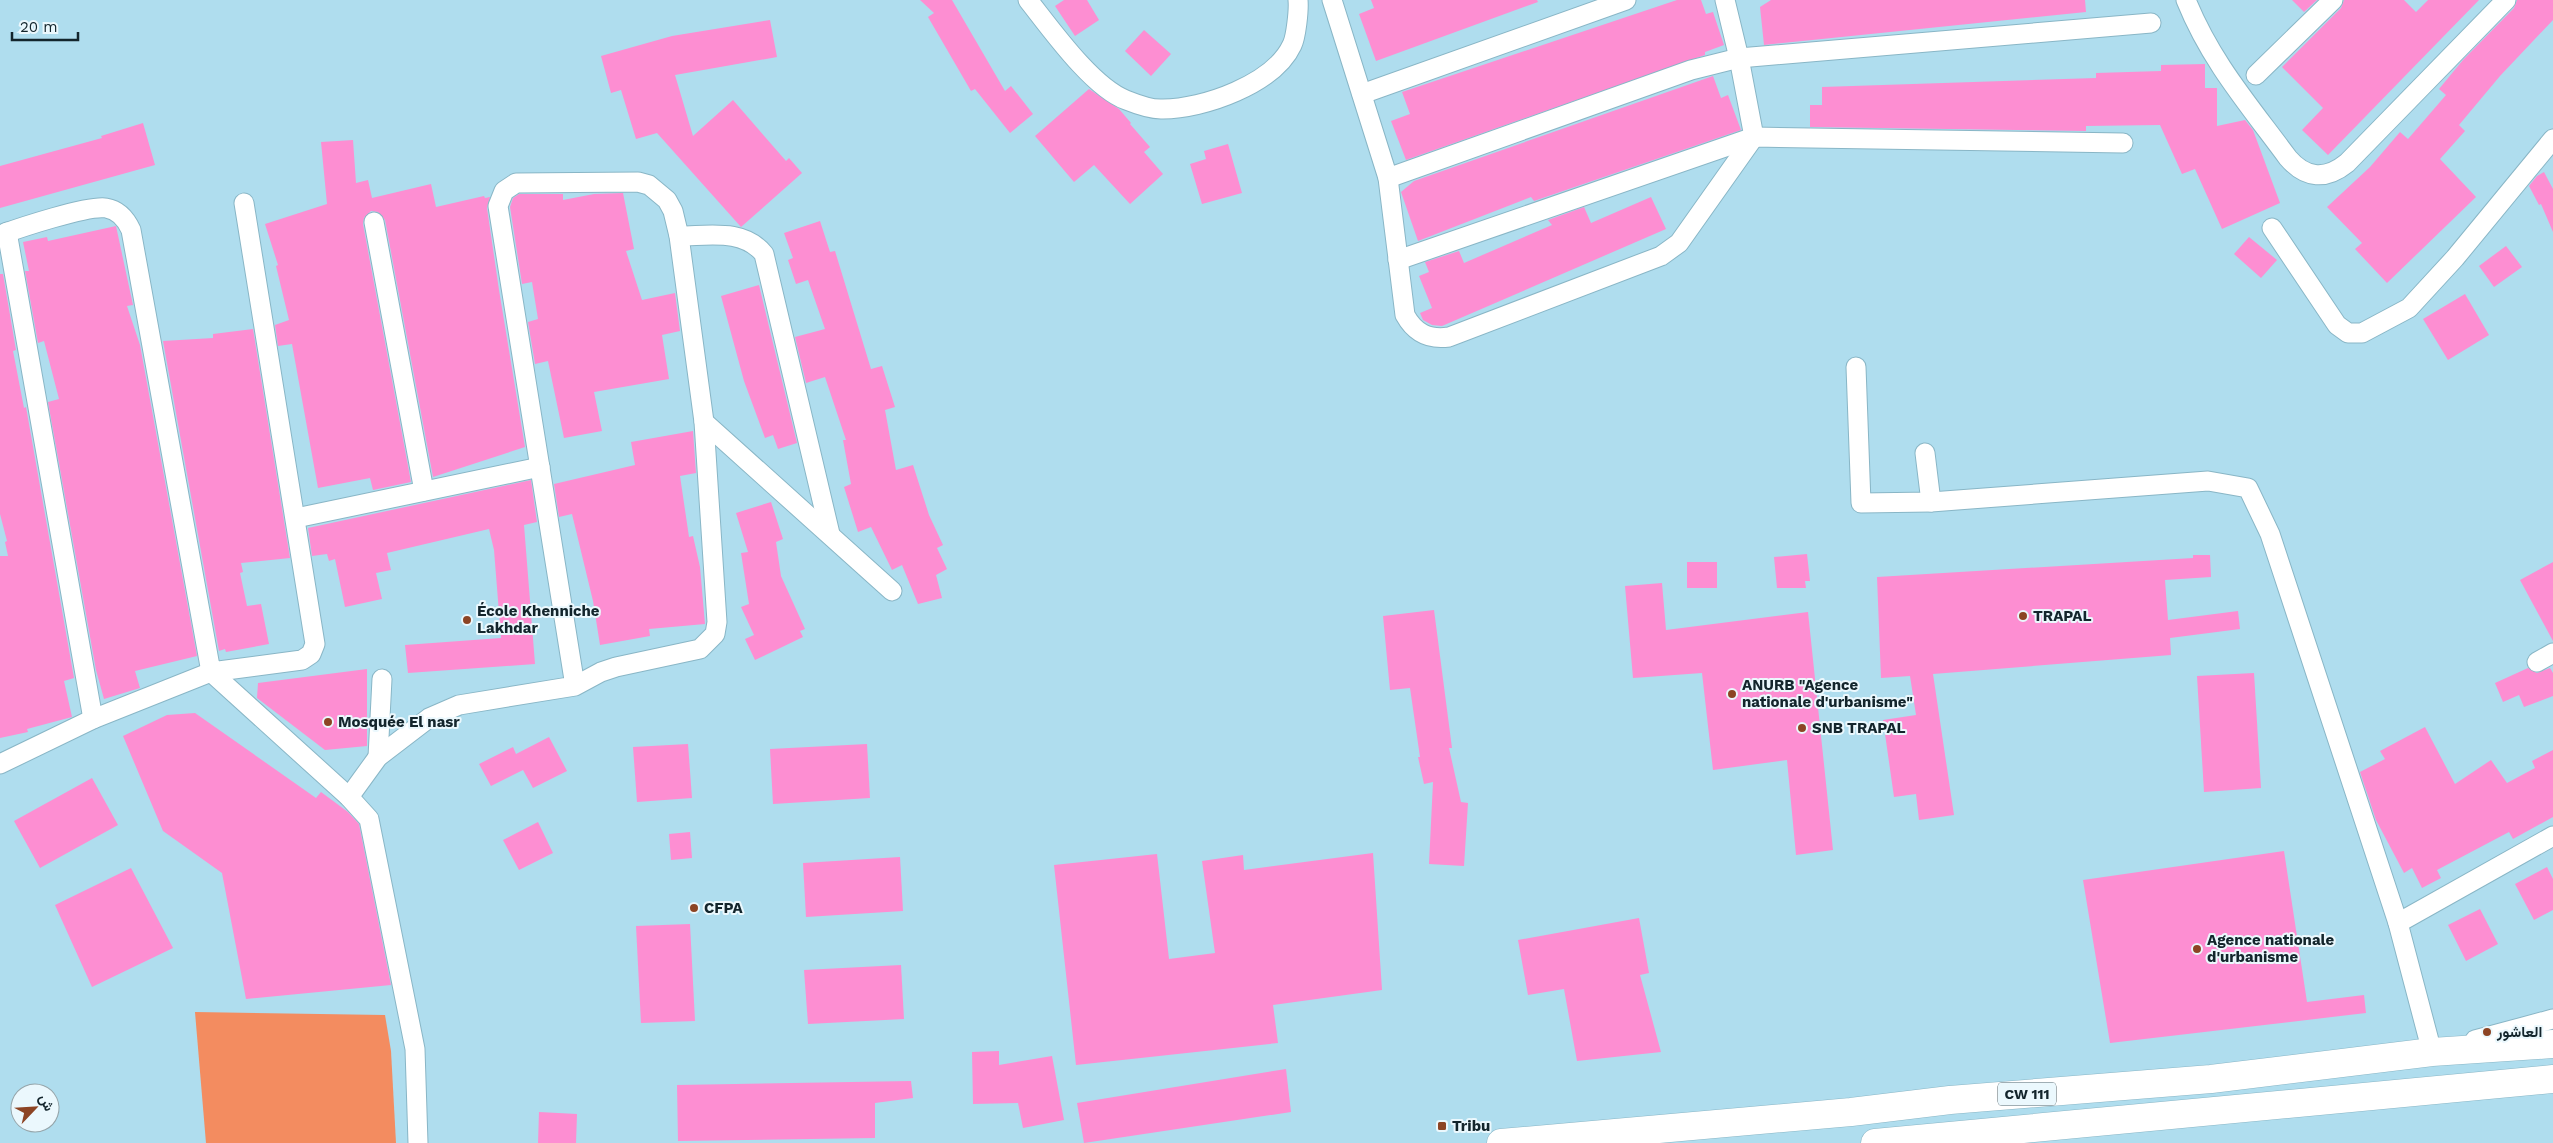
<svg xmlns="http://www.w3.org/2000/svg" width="2553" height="1143" viewBox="0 0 2553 1143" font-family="'Work Sans',Vazirmatn,sans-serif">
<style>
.green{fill:#f38c60}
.building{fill:#fd8ed2}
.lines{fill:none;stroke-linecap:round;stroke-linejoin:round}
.minor-casing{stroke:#89b6c6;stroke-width:21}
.primary-casing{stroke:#89b6c6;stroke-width:29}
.minor{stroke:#fff;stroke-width:19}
.primary{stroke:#fff;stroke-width:28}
.poi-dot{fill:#8c4424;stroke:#ebf8fd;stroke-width:2}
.labels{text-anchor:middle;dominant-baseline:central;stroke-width:4;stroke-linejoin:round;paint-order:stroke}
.shield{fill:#ebf8fd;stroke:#54646b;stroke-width:1}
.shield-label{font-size:14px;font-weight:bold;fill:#13252c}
.poi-label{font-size:15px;font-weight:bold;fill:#13252c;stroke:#ebf8fd;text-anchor:start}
</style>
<rect width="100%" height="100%" fill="#afddee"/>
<polygon class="green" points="195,1012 385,1015 391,1051 396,1143 206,1143"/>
<g class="building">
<polygon points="920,0 952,0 1005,91 1011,86 1033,114 1010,133 975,89 971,91 928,17 934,13"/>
<polygon points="1064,0 1087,0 1099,20 1075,36 1055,6"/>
<polygon points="1371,0 1537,0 1538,2 1376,61 1359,14 1374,8"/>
<polygon points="1677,0 1701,0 1706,14 1713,12 1724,45 1705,52 1705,55 1406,160 1391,121 1410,114 1402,92"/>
<polygon points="1771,0 2085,0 2086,12 1764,45 1760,7"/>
<polygon points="2292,0 2317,0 2304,12"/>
<polygon points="2344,0 2404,0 2416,12 2428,0 2479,0 2328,155 2302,130 2323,108 2282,67 2341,8"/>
<polygon points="2517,0 2553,0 2553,20 2500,76 2459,125 2465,131 2440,159 2476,197 2387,283 2355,249 2362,243 2327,207 2370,167 2400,132 2408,139 2446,95 2439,89 2463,60 2514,8"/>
<polygon points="770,20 777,57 675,75 693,136 733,100 786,161 789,158 802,173 741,227 657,133 636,139 621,90 611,93 601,56 672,36"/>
<polygon points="1144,30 1171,54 1151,76 1125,51"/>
<polygon points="2205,64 2205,88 2217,88 2217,126 2245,120 2253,130 2280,203 2222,229 2195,169 2182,174 2160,125 2086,126 2086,131 1810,127 1810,105 1822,105 1822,87 2096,78 2096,73 2161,71 2161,65"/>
<polygon points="1713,76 1721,98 1728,95 1741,130 1534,201 1531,197 1418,241 1401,192 1414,181"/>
<polygon points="1089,89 1119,109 1131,123 1130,124 1150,147 1144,152 1163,174 1130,204 1094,165 1074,182 1035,136"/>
<polygon points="143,123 155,165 0,208 0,166 102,138 101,136"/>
<polygon points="353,140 356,183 368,180 372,198 431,184 436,207 484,196 485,198 490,197 487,208 499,290 525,447 433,477 385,220 378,212 371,211 364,218 363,224 411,482 373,490 370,478 318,488 292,344 278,346 275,325 289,320 276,266 278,265 265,224 327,204 321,142"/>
<polygon points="1228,144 1242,193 1202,204 1190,164 1206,159 1204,151"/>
<polygon points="2544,172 2553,189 2553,232 2541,204 2539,205 2529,186 2537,176"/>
<polygon points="623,193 634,249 626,251 642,300 675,293 680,331 662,335 669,379 594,392 602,431 564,438 548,361 535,364 528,322 538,319 532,282 522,284 510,207 513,198 519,194 563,194 563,200 594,194"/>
<polygon points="1651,197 1666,229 1442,326 1432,325 1423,320 1420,313 1432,308 1419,276 1429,272 1425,262 1459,251 1464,263 1552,225 1548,220 1584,207 1591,223"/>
<polygon points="820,221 830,252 835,251 871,369 882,366 895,407 885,410 896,470 913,465 929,515 943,545 937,548 947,569 936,575 942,598 918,604 902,565 892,570 871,527 858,532 844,487 851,484 843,440 846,440 825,377 806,383 795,337 825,329 808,280 796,284 788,260 793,258 784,233"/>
<polygon points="116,226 133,305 127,306 140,345 197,656 135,671 140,688 104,699 96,670 48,402 59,399 44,341 38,343 25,271 29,271 23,242 47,237 48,241"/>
<polygon points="2249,237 2277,260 2261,278 2234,254"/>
<polygon points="2506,246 2522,267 2494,287 2479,266"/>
<polygon points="0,274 3,274 16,350 13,351 24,408 26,407 74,678 64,681 72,717 27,729 28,732 0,738 0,556 8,556 5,542 7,541 0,514"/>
<polygon points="759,285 797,443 778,449 773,435 765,438 744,381 721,296"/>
<polygon points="2465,294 2489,335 2448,360 2423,319"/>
<polygon points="253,329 290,558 241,563 243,572 240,573 247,606 261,604 269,644 226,652 225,649 219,651 163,341 213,338 213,334"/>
<polygon points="693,431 696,473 680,476 689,537 693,536 700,567 705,624 649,629 650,636 600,645 593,601 572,514 559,517 554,484 635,465 631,442"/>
<polygon points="531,480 537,522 524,525 535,664 408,673 405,645 501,638 494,550 489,529 387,553 391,570 376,573 382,599 345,607 335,559 329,561 327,554 312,556 308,528"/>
<polygon points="771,502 783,539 776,542 781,576 805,629 800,631 803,637 755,660 745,639 754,635 741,607 749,604 741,553 748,552 736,513"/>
<polygon points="1807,554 1810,581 1805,581 1806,588 1777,588 1774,557"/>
<polygon points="2193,555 2210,555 2211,577 2165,580 2168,620 2238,611 2240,629 2170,638 2171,655 1933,674 1954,815 1919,820 1916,794 1894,797 1883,720 1916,715 1910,676 1881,678 1877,577 2193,558"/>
<rect x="1687" y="562" width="30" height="26"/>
<polygon points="2553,562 2553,641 2520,580"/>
<polygon points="1662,583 1666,630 1808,612 1833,850 1796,855 1787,760 1713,770 1702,673 1633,678 1625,586"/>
<polygon points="1434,610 1452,748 1449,748 1461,802 1468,803 1464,866 1429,864 1433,782 1424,784 1418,757 1420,757 1410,688 1390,690 1383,616"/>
<polygon points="2528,668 2537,673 2550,668 2553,673 2553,696 2524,707 2519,695 2503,702 2495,683"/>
<polygon points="367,669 367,746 325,750 257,698 258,683"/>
<polygon points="2254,673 2261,788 2204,792 2197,676"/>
<polygon points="195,713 316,798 321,792 348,812 359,824 391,985 246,999 222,873 163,831 123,736 167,715"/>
<polygon points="2425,727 2455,784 2491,760 2507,783 2535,768 2532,761 2553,750 2553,817 2513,839 2509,832 2437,870 2441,878 2422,888 2412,868 2404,873 2376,820 2360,772 2385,759 2380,751"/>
<polygon points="549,737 567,771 533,788 523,770 491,786 479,764 513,747 516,754"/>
<polygon points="688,744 692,798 637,802 633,747"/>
<polygon points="867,744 870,798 773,804 770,749"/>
<polygon points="92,778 118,825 40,868 14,821"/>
<polygon points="538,822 553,853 519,870 503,840"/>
<polygon points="690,832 692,858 671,860 669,834"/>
<polygon points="2284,851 2307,1002 2364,995 2366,1013 2110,1043 2083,880"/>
<polygon points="1373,853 1382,990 1273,1005 1278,1043 1076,1065 1054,865 1157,854 1169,959 1215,953 1202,861 1243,855 1244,870"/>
<polygon points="900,857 903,911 806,917 803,863"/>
<polygon points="2547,867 2553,879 2553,910 2534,920 2515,884"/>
<polygon points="131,868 173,948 92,987 55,905"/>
<polygon points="2480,909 2498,944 2466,961 2448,925"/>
<polygon points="1639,918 1649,973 1640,975 1661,1052 1577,1061 1564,989 1528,995 1518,940"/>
<polygon points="690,924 695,1021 641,1023 636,926"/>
<polygon points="901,965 904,1019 808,1024 804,970"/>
<polygon points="999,1051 999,1065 1052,1056 1064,1120 1023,1128 1018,1103 973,1104 972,1052"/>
<polygon points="1286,1069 1291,1112 1084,1143 1077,1103"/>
<polygon points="911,1081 913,1098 875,1103 875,1138 678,1141 677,1085"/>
<polygon points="539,1112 577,1114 576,1143 538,1143"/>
</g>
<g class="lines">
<g class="minor-casing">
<g id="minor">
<path d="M1028,0C1051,29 1092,87 1126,100C1136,104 1152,110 1163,109C1203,109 1274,84 1292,45C1296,37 1299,10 1298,0"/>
<path d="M1332,0L1388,178L1405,315C1415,333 1428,340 1449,337L1661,256L1679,243L1754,137L1739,58L1725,0"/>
<path d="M2186,0C2211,62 2249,105 2288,158C2306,179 2326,180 2347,163L2506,0"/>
<polyline points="2256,75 2333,0"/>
<polyline points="1362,94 1626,0"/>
<polyline points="1388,178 1691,70 1739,58 2151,23"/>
<polyline points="374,222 424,491"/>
<polyline points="2272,228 2337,325 2348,333 2362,333 2409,308 2455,258 2553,139"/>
<polyline points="7,232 93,719"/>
<path d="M0,235C19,228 88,205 106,208C118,210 126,219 131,230L211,672L302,660L311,654L315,644L244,203"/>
<path d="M679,236C708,236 743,228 764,254L830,534"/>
<polyline points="1398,260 1754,137 2123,143"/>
<polyline points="1856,367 1861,503 1931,502 2208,481 2248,488 2270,534 2398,923 2432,1052 2443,1049"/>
<polyline points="704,422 892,591"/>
<polyline points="1925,453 1931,502"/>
<polyline points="296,518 540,467"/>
<polyline points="2537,662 2553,653"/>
<polyline points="378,757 382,679"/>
<polyline points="0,764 93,719 211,672 349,797 369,819 415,1049 418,1143"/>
<polyline points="349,797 378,757 429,718 459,705 575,686 601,672 616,667 700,649 715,634 717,622 704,422 679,236 673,211 667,200 649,185 638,182 516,183 504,191 498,206 575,686"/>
<polyline points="2398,923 2553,836"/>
<polyline points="2475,1040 2553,1019"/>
</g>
</g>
<g class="primary-casing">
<g id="primary">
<polyline points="1501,1143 1851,1112 1950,1100 2211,1079 2432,1052 2553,1044"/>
<polyline points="1875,1143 2553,1079"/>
</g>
</g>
<use href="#minor" class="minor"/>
<use href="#primary" class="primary"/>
</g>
<g class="poi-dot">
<circle cx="2023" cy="616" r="5"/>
<circle cx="467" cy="620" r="5"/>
<circle cx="1732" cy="694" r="5"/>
<circle cx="328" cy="722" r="5"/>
<circle cx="1802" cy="728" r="5"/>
<circle cx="694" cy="908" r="5"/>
<circle cx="2197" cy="949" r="5"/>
<circle cx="2487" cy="1032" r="5"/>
<rect x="1437" y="1121" width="10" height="10" rx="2.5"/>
</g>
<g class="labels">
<rect class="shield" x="1998" y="1082.5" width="58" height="23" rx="4"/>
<g class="shield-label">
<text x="2027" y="1094">CW 111</text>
</g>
<g class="poi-label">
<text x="477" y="611">École Khenniche<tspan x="477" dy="17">Lakhdar</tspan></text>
<text x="2033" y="616">TRAPAL</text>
<text x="1742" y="685">ANURB "Agence<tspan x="1742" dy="17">nationale d'urbanisme"</tspan></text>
<text x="338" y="722">Mosquée El nasr</text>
<text x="1812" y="728">SNB TRAPAL</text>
<text x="704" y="908">CFPA</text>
<text x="2207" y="940">Agence nationale<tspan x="2207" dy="17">d'urbanisme</tspan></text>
<text x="2497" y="1032">العاشور</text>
<text x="1452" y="1126">Tribu</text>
</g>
</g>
<g transform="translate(35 1108) rotate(65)"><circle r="24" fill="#ebf8fd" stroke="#95a4a9"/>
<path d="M0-4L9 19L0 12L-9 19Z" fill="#8c4424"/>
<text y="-8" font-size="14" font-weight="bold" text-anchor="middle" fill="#13252c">ش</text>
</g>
<path d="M12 32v8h66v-8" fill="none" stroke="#13252c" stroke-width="2.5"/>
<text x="20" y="32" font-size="15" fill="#13252c" stroke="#ebf8fd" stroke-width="4" paint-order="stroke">20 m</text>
</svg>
